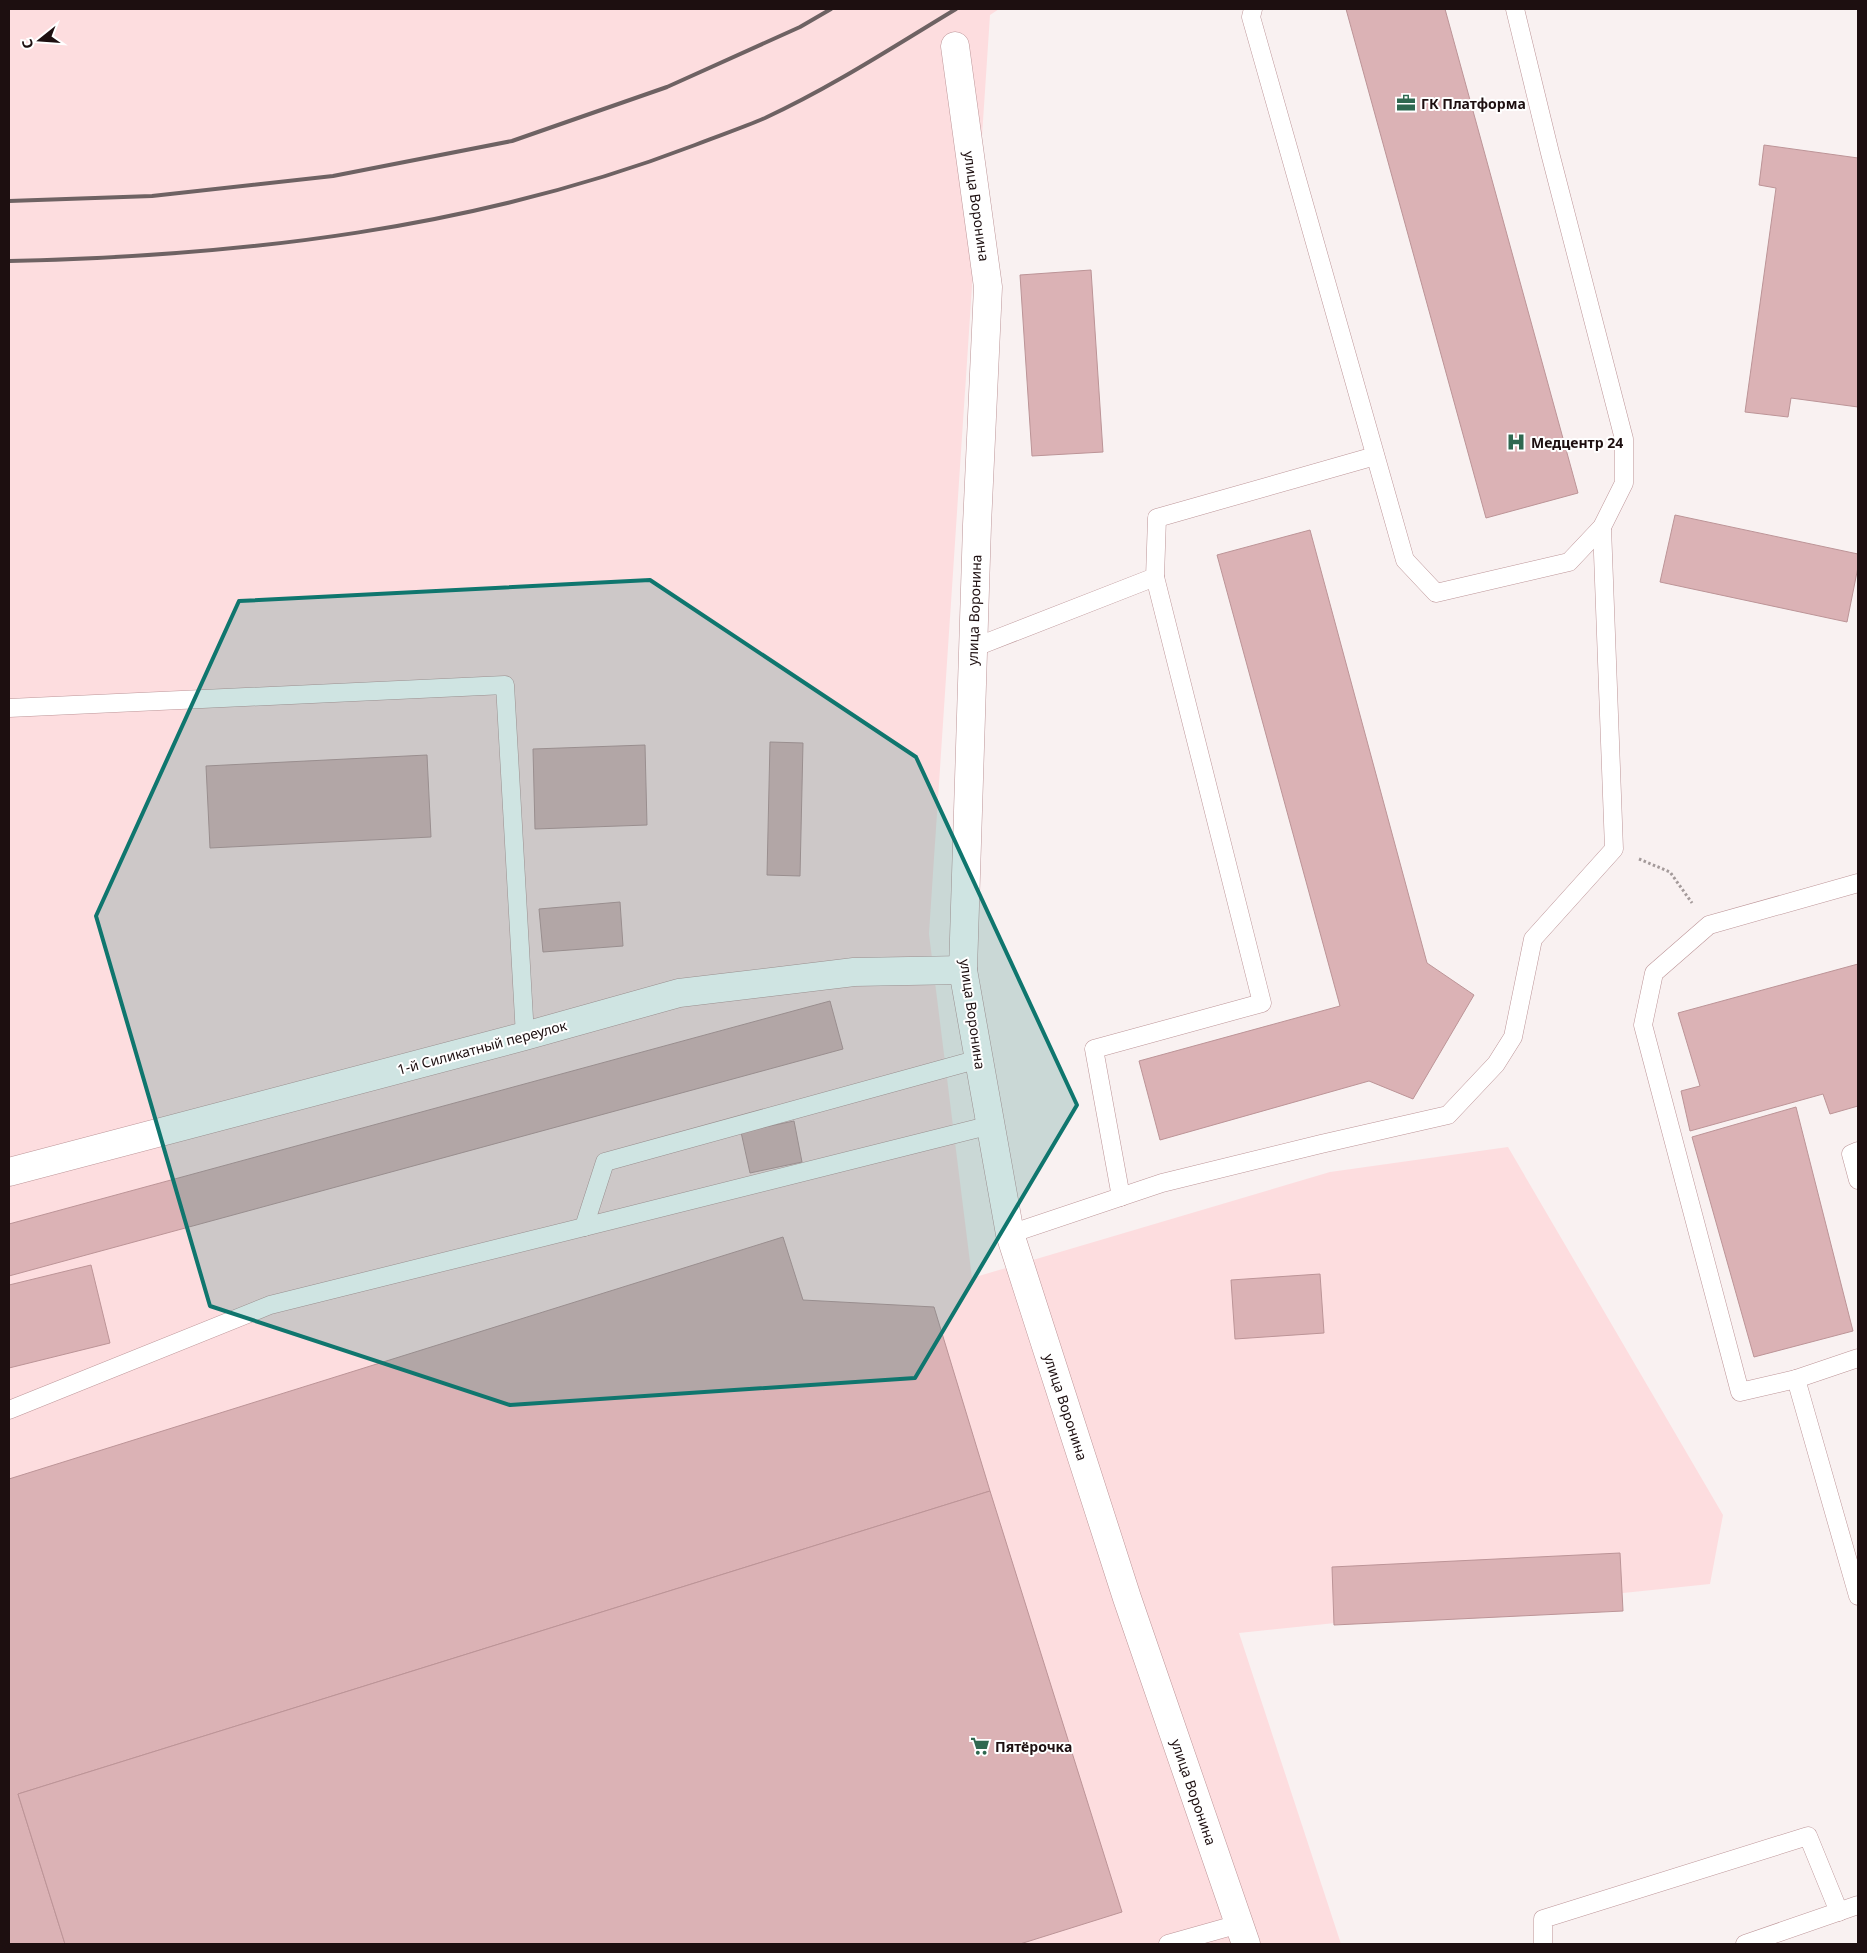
<svg xmlns="http://www.w3.org/2000/svg" width="1867" height="1953" viewBox="0 0 1867 1953" font-family="'Noto Sans',sans-serif">
<style>
.built{fill:#fddddf}
.building{fill:#dbb2b5;stroke:#bc9497}
.lines{fill:none;stroke-linecap:round;stroke-linejoin:round}
.service-casing{stroke:#bd9598;stroke-width:19}
.minor-casing{stroke:#bd9598;stroke-width:29}
.path{stroke:#a49a9a;stroke-width:3;stroke-dasharray:2.5 2.5;stroke-linecap:butt}
.service{stroke:#fff;stroke-width:18}
.minor{stroke:#fff;stroke-width:28}
.rail{stroke:#6e6263;stroke-width:4}
.marked{fill:#0f766e;fill-opacity:0.2;stroke:#0f766e;stroke-width:4;stroke-linejoin:round}
.labels{text-anchor:middle;dominant-baseline:central;stroke-width:4;stroke-linejoin:round;paint-order:stroke}
.poi-label{font-size:14px;font-weight:bold;fill:#1d0f10;stroke:#fff;text-anchor:start}
.street-label{font-size:14px;fill:#1d0f10;stroke:#fff}
</style>
<rect width="100%" height="100%" fill="#f9f1f1"/>
<polygon class="built" points="9,9 999,9 990,15 929,934 972,1278 1330,1172 1508,1147 1723,1515 1710,1584 1239,1633 1341,1944 9,1944"/>
<g class="building">
<polygon points="1346,9 1445,9 1578,493 1486,518"/>
<polygon points="1764,145 1858,158 1858,407 1791,398 1788,417 1745,412 1776,188 1759,185"/>
<polygon points="1091,270 1103,452 1032,456 1020,275"/>
<polygon points="1675,515 1858,554 1858,567 1847,622 1660,582"/>
<polygon points="1310,530 1427,963 1474,995 1413,1099 1369,1081 1160,1140 1139,1061 1340,1006 1217,555"/>
<polygon points="770,742 803,743 800,876 767,875"/>
<polygon points="645,745 647,825 535,829 533,749"/>
<polygon points="427,755 431,837 210,848 206,766"/>
<polygon points="620,902 623,946 543,952 539,909"/>
<polygon points="1858,964 1858,1106 1830,1114 1823,1094 1690,1131 1681,1091 1700,1086 1678,1013"/>
<polygon points="830,1001 843,1049 9,1276 9,1224"/>
<polygon points="1796,1107 1853,1331 1754,1357 1692,1137"/>
<polygon points="794,1121 802,1162 750,1173 741,1132"/>
<polygon points="783,1237 803,1300 934,1307 990,1491 18,1794 65,1944 9,1944 9,1479"/>
<polygon points="91,1265 110,1343 9,1368 9,1285"/>
<polygon points="1320,1274 1324,1333 1235,1339 1231,1280"/>
<polygon points="990,1491 1122,1912 1020,1944 65,1944 18,1794"/>
<polygon points="1620,1553 1623,1611 1334,1625 1332,1567"/>
</g>
<g class="lines">
<g class="service-casing">
<g id="service">
<polyline points="1253,9 1251,17 1405,560 1436,593 1569,562 1602,527 1624,483 1624,439 1550,153 1515,9"/>
<polyline points="973,648 1155,577 1157,518 1375,456"/>
<polyline points="9,708 505,685 525,1036"/>
<polyline points="1858,883 1709,925 1654,973 1643,1025 1740,1392 1796,1379 1858,1596"/>
<polyline points="1858,1151 1851,1154 1858,1180"/>
<polyline points="1121,1197 1094,1049 1262,1003 1155,577"/>
<polyline points="584,1227 991,1125"/>
<polyline points="1010,1234 1162,1183 1321,1144 1448,1115 1496,1064 1513,1037 1533,939 1614,849 1602,527"/>
<polyline points="1796,1379 1858,1358"/>
<polyline points="9,1410 270,1305 584,1227 605,1162 979,1059"/>
<polyline points="1168,1944 1239,1924"/>
<polyline points="1543,1944 1543,1919 1808,1836 1839,1912"/>
<polyline points="1745,1944 1858,1905"/>
</g>
</g>
<g class="minor-casing">
<g id="minor">
<polyline points="955,46 988,287 977,525 963,970 1010,1234 1127,1598 1246,1944"/>
<polyline points="9,1172 525,1036 679,993 854,972 963,970"/>
</g>
</g>
<polyline class="path" points="1639,859 1670,872 1692,903"/>
<use href="#service" class="service"/>
<use href="#minor" class="minor"/>
<g class="rail">
<polyline points="9,201 152,196 333,176 512,141 667,87 800,27 831,9"/>
<path d="M9,261C242,256 476,229 695,145C718,136 742,128 765,118C832,87 893,47 956,9"/>
</g>
</g>
<path class="marked" d="M650,580L916,757L1077,1105L915,1378L510,1405L210,1306L96,916L239,601Z"/>
<defs>
<g id="office-bare" transform="scale(1.5)"><path d="M-6-3h4V-5.5h4V-3h4V5H-6ZM-1-4.5V-3h2v-1.5ZM-6 0V1H6V0Z" fill="#2f6850" stroke="#fff" stroke-width="2.5" paint-order="stroke"/></g>
<g id="hospital-bare" transform="scale(1.5)"><path d="M-5-5h3v3.5h4V-5h3V5h-3V1.5h-4V5h-3Z" fill="#2f6850" stroke="#fff" stroke-width="2.5" paint-order="stroke"/></g>
<g id="supermarket-bare" transform="scale(1.5)"><path d="M-6-5.5h2.5l.6 2H6L4.5 2H-2.5L-4.4-4H-6ZM-1.5 3.2a1.3 1.3 0 1 0 .1 0ZM3 3.2a1.3 1.3 0 1 0 .1 0Z" fill="#2f6850" stroke="#fff" stroke-width="2.5" paint-order="stroke"/></g>
</defs>
<g fill-rule="evenodd">
<use href="#office-bare" x="1406" y="103"/>
<use href="#hospital-bare" x="1516" y="442"/>
<use href="#supermarket-bare" x="980" y="1746"/>
</g>
<g class="labels">
<g class="poi-label">
<text x="1421" y="103">ГК Платформа</text>
<text x="1531" y="442">Медцентр 24</text>
<text x="995" y="1746">Пятёрочка</text>
</g>
<g class="street-label">
<text transform="translate(977 206) rotate(82)">улица Воронина</text>
<text transform="translate(974 610) rotate(-88)">улица Воронина</text>
<text transform="translate(973 1014) rotate(82)">улица Воронина</text>
<text transform="translate(482 1047) rotate(-15)">1-й Силикатный переулок</text>
<text transform="translate(1066 1407) rotate(72)">улица Воронина</text>
<text transform="translate(1194 1792) rotate(71)">улица Воронина</text>
</g>
</g>
<rect width="1867" height="1953" fill="none" stroke="#1d0f10" stroke-width="20"/>
<g transform="translate(40 40) rotate(253)" stroke="#ffffff" stroke-width="4" paint-order="stroke">
<path d="M0-4L9 19L0 12L-9 19Z" fill="#1d0f10"/>
<text y="-8" font-size="14" font-weight="bold" text-anchor="middle" fill="#1d0f10">С</text>
</g>
</svg>
